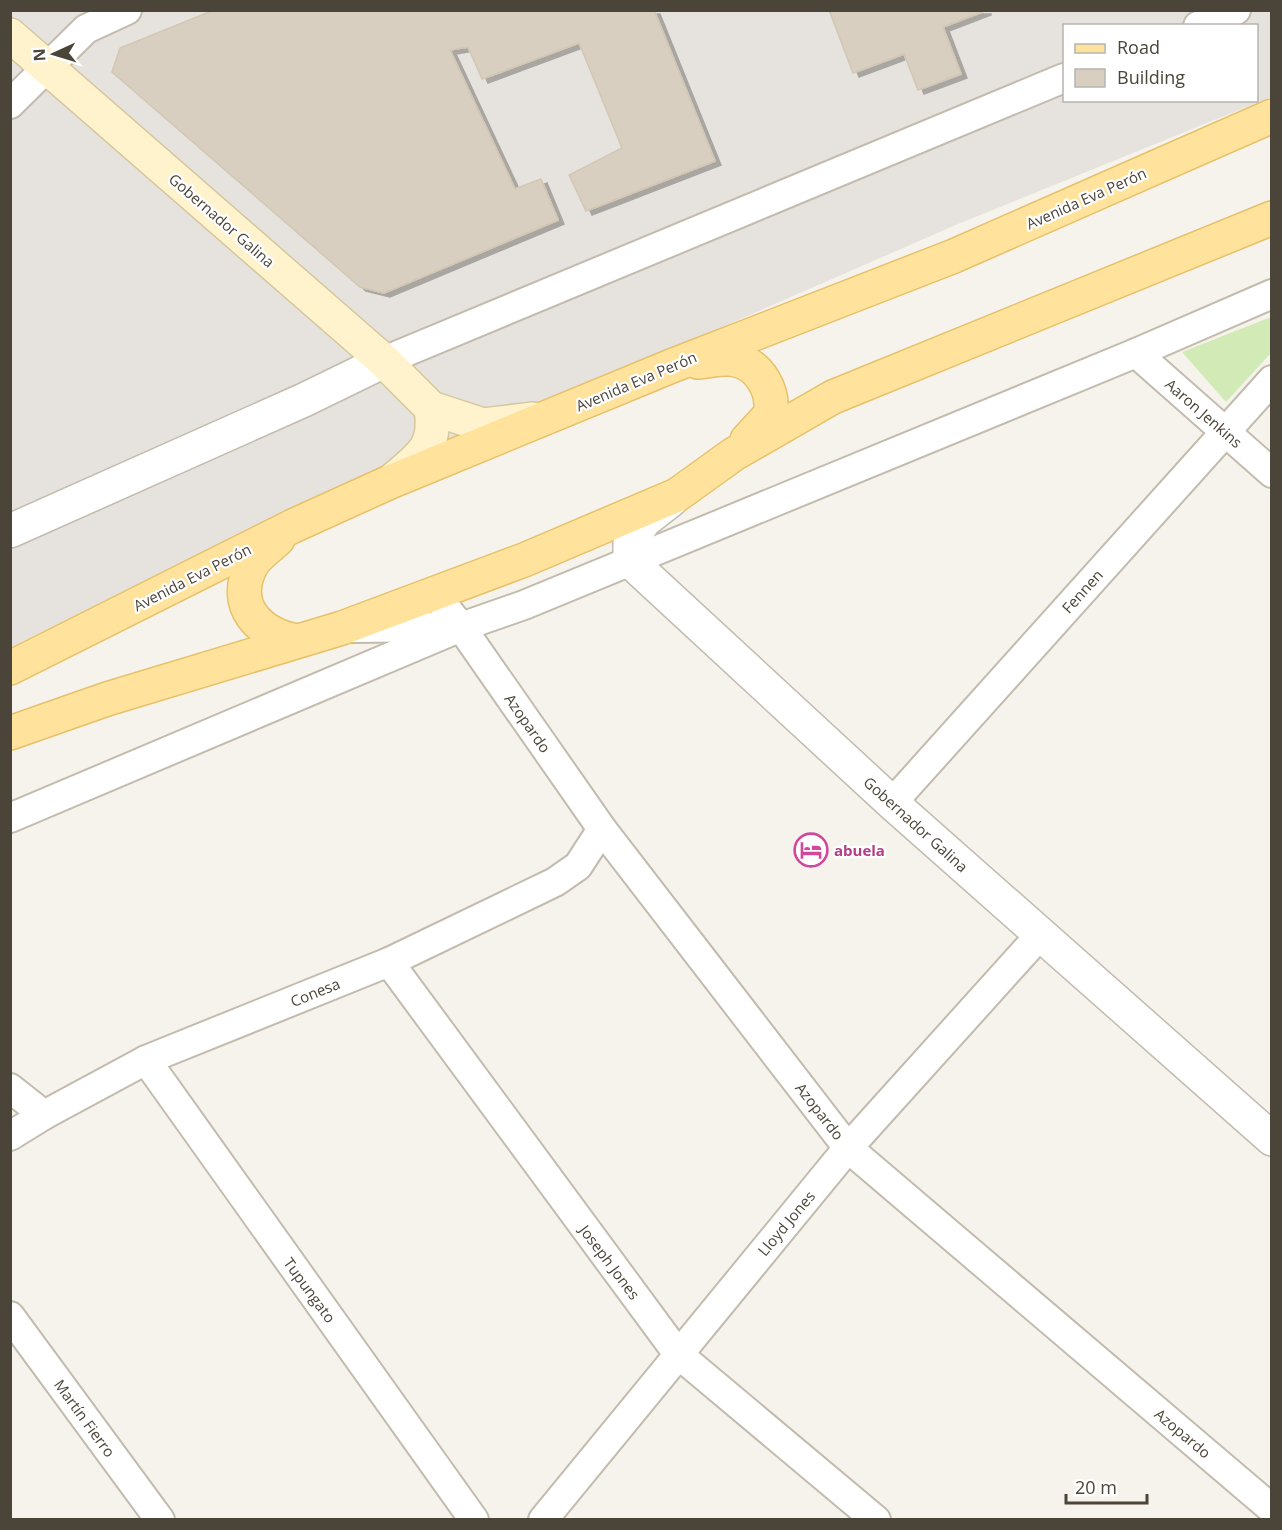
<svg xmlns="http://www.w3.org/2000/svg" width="1282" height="1530" viewBox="0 0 1282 1530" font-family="'Open Sans',sans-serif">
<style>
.industrial{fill:#e6e2dd;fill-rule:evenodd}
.green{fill:#d2eab5}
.building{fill:#d8cfc1;stroke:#d3c7b4;stroke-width:1.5;filter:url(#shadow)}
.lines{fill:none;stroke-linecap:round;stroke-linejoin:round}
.minor-casing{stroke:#c2bbae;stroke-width:32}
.tertiary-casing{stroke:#c2bbae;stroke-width:36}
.secondary-casing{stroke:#d6c79b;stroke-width:36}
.primary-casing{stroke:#e6c16a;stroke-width:36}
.minor{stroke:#fff;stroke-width:28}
.tertiary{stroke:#fff;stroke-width:33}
.secondary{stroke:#fff3cd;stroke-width:33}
.primary{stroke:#ffe39c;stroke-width:33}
.labels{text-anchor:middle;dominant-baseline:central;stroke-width:4.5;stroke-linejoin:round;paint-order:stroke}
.street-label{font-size:15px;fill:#4b4439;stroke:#fff}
.hotel-label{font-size:15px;font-weight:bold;fill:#b23c85;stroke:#fff;text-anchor:start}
</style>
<defs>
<filter id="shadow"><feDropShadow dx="6" dy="4" stdDeviation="0" flood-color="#0004"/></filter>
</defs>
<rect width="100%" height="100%" fill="#f6f3ec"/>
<path class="industrial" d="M11,11H1271V97L958,224L198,556L11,647ZM1064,26H1256V100H1064Z"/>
<polygon class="green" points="1271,317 1271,353 1226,402 1182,352"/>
<g class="building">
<polygon points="214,10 654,10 715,161 586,211 569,175 622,148 579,43 482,79 468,47 450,50 515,189 541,179 558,220 384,293 360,287 112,72 120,48"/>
<polygon points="829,10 985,10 985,11 943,27 961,74 918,90 904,54 853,73"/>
</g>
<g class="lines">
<g class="minor-casing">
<g id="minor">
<polyline points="1198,26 1236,10"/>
<polyline points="10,104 86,29 127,10"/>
<polyline points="1136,353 1272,473"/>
<polyline points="384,361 1064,78"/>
<polyline points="434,593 461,627 602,829 848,1148 1272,1509"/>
<polyline points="352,628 447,627"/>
<polyline points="892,803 1272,380"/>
<polyline points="10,818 461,627 524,605 1136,353 1272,294"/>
<polyline points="389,962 678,1354 876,1520"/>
<polyline points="146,1060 474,1520"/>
<polyline points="10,1088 44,1115"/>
<polyline points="10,1136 44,1115 146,1060 389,962 555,882 578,866 602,829"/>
<polyline points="10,1316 160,1520"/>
<polyline points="543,1520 848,1148 1040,935"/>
</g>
</g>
<g class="tertiary-casing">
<g id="tertiary">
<polyline points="671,500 644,521 630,542 630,561 892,803 1272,1139"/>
<polyline points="10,531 304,400 384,361"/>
</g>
</g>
<g class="secondary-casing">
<g id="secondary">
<polyline points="10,35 384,361 431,408 483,425 533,419"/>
<path d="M394,479C422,455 437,447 431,408"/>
</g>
</g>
<g class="primary-casing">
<g id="primary">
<path d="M698,362C710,361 725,357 736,360C760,365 775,392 770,415L747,440"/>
<path d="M278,539C270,547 256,556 251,566C231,606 259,634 297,641"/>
<polyline points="10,668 293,526 390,482 674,365 954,256 1272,116"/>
<polyline points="10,733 107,699 342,628 524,560 677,495 734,454 833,397 1272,218"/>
</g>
</g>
<use href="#minor" class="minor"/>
<use href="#tertiary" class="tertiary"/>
<use href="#secondary" class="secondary"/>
<use href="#primary" class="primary"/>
</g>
<defs>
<g id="hotel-ring" transform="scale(1.725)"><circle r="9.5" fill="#fff" stroke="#d1479c" stroke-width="1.5"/><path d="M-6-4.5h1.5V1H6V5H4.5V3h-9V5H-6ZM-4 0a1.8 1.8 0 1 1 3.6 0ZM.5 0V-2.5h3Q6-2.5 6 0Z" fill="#d1479c"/></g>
</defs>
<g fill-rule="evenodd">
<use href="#hotel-ring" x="811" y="850"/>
</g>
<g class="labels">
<g class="street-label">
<text transform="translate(1086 198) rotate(-24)">Avenida Eva Perón</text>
<text transform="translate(222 220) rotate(41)">Gobernador Galina</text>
<text transform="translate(636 381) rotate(-23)">Avenida Eva Perón</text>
<text transform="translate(1204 413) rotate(41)">Aaron Jenkins</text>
<text transform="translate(192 577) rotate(-27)">Avenida Eva Perón</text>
<text transform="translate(1082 591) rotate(-48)">Fennen</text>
<text transform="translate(528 723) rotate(55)">Azopardo</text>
<text transform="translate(916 824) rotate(42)">Gobernador Galina</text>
<text transform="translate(315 992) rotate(-22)">Conesa</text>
<text transform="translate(820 1111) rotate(52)">Azopardo</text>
<text transform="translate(786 1223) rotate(-50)">Lloyd Jones</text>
<text transform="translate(610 1262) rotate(53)">Joseph Jones</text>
<text transform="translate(310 1290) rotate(54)">Tupungato</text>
<text transform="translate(85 1418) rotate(54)">Martín Fierro</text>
<text transform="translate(1183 1433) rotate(40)">Azopardo</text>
</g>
<g class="hotel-label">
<text x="834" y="850">abuela</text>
</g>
</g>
<rect width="1282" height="1530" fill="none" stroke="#4b4439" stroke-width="24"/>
<rect x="1063" y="24" width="195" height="78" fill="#ffffff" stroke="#b7b4b0" stroke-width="1.5"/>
<rect x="1075" y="44" width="30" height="9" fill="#ffe39c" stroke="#b7b4b0" stroke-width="1.5"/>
<text x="1117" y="54" font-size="18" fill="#4b4439">Road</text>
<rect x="1075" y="69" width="30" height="18" fill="#d8cfc1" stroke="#b7b4b0" stroke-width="1.5"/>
<text x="1117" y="84" font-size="18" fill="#4b4439">Building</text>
<g transform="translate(54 54) rotate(266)" stroke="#ffffff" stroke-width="4.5" paint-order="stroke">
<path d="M0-4.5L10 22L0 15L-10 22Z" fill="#4b4439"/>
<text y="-9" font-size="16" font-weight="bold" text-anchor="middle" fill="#4b4439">N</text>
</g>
<path d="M1066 1494v9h81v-9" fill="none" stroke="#4b4439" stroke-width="3"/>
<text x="1075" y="1494" font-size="18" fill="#4b4439" stroke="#ffffff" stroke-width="4.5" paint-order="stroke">20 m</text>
</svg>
